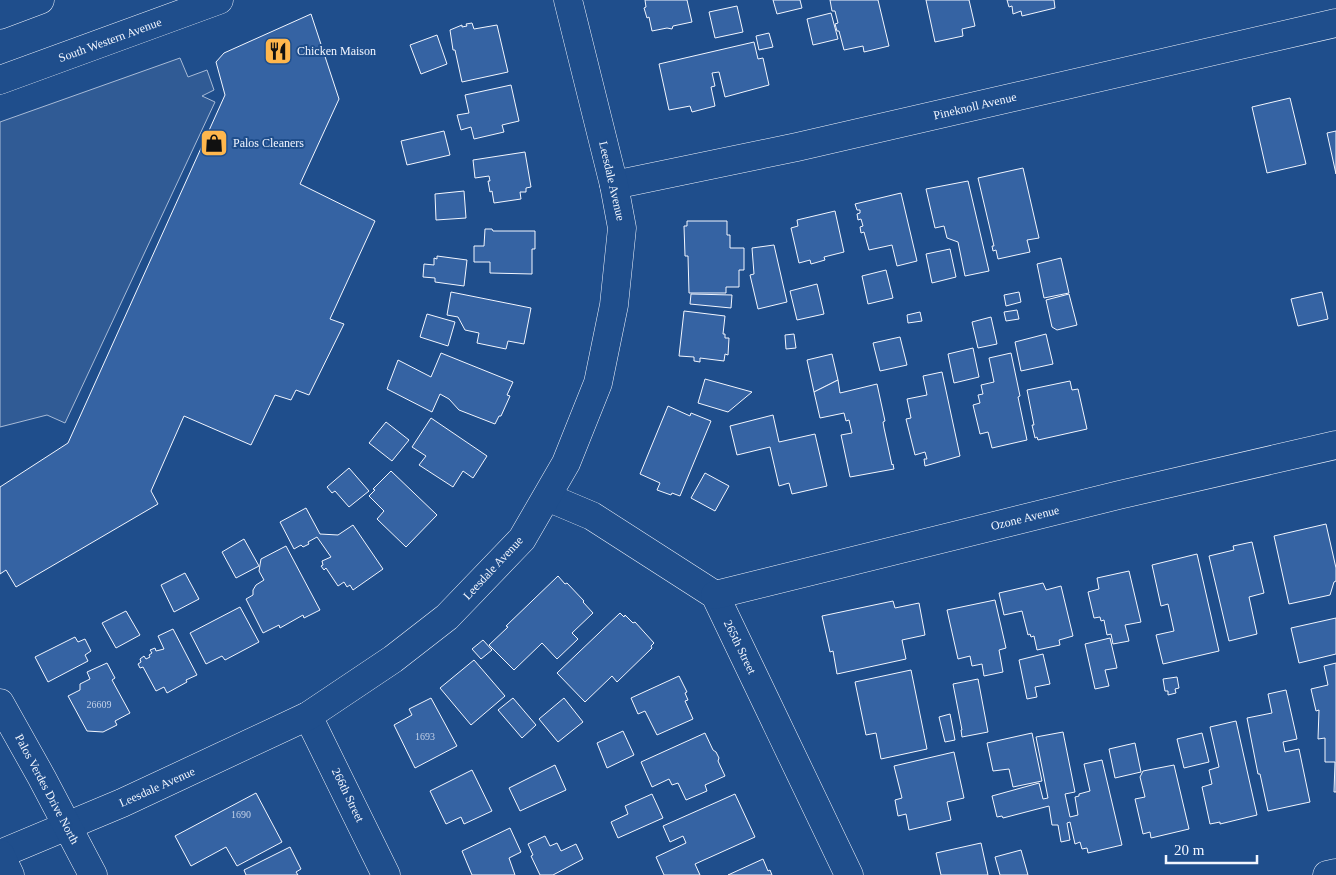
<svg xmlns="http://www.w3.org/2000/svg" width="1336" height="875" viewBox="0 0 1336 875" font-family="Georgia,serif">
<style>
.parking{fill:#305b95;stroke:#a8bbd7}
.building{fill:#3563a3;stroke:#f2f6ff}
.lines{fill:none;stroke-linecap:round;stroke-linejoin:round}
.minor-casing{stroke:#f2f6ff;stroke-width:29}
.secondary-casing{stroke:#f2f6ff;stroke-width:29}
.primary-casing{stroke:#f2f6ff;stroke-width:29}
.minor{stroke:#1f4e8c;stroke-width:28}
.secondary{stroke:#1f4e8c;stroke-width:28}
.primary{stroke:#1f4e8c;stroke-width:28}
.labels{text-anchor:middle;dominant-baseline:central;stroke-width:4;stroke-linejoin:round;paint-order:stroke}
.number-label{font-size:10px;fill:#c3d1e8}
.street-label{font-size:12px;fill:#f2f6ff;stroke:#1f4e8c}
.poi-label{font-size:12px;fill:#f2f6ff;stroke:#1f4e8c;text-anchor:start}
</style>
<rect width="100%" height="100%" fill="#1f4e8c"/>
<polygon class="parking" points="180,58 188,77 207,70 214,90 202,96 215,102 65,423 47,415 0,427 0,122"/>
<g class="building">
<polygon points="645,0 687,0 692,22 673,26 672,29 667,28 652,31 649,17 647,18 644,8 646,7"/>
<polygon points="773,0 800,0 802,8 777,14"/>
<polygon points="830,0 878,0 889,46 864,52 863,46 844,50 839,31 837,31 835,24 838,23 835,11 832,11"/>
<polygon points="926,0 969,0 975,26 962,29 963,36 935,42"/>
<polygon points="1007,0 1054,0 1055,8 1022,16 1021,11 1013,14 1012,6 1009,7"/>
<polygon points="737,6 743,32 715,38 709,12"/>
<polygon points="831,13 838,39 813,45 807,19"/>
<polygon points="311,14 339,99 300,184 375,221 330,319 344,324 309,395 296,390 291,400 275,395 251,445 184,416 151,491 158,504 16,587 6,570 0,574 0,487 68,443 225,95 216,62 224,53"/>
<polygon points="472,23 474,29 497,25 508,72 462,82 455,50 453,50 450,30 462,25 462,27 467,26 466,24"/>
<polygon points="769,33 773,47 759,50 756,36"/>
<polygon points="437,35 447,64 421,74 410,45"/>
<polygon points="754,42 758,59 763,58 769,85 725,97 719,72 712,73 715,86 711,87 715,106 692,112 690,106 669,110 659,64"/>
<polygon points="511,85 519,121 502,125 504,132 474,139 471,127 461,130 457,115 469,113 465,95"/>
<polygon points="1290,98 1306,164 1267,173 1252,107"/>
<polygon points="444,131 450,155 407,165 401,141"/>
<polygon points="1336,131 1336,174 1327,133"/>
<polygon points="525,152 531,187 526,188 526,192 520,192 521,199 494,203 492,191 490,192 488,181 490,181 489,176 475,178 473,160"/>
<polygon points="1023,168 1039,238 1027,240 1030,252 998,259 996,250 993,251 992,246 994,246 978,178"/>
<polygon points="968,181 989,271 965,276 958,242 947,238 944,226 935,228 926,189"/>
<polygon points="464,191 466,218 436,220 435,194"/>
<polygon points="901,193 917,261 897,266 892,245 869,250 864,232 861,233 860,227 863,226 861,219 858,220 857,214 860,213 860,210 857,210 855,204"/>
<polygon points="835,211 844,252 824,257 825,260 811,264 810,260 799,263 791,228 798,226 797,220"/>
<polygon points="687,221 727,221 727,235 730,235 730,248 744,248 744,270 739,270 739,287 726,287 726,293 689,293 688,256 685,256 684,226 687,226"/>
<polygon points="485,229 492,229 493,231 535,231 535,249 532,249 532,274 490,273 490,262 474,262 474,246 484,246"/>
<polygon points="774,245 787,302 758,309 750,275 754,274 752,248"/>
<polygon points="950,249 956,277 932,283 926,254"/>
<polygon points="437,256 467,260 464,286 435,282 435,278 423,277 424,264 434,265 434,258 437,259"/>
<polygon points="1061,258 1069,293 1044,298 1037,264"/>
<polygon points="886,270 893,298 868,304 862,276"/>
<polygon points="817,284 824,314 797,320 790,291"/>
<polygon points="451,292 531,308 524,344 508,341 506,349 477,343 479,333 465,330 458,317 447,315"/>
<polygon points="1019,292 1021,302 1006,306 1004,295"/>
<polygon points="1322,292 1328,319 1298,326 1291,299"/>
<polygon points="691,294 732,295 731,308 690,304"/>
<polygon points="1069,294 1077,325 1057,330 1052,327 1046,300"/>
<polygon points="1017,310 1019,319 1006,321 1004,312"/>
<polygon points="684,311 725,316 723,334 725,334 725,338 729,338 728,355 725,354 724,361 700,358 700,362 694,361 694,357 679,356"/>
<polygon points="920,312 922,321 908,323 907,315"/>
<polygon points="427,314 455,322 448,346 420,337"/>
<polygon points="991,317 997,344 978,348 972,322"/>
<polygon points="794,334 796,348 786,349 785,335"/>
<polygon points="1046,334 1053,364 1021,371 1015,342"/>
<polygon points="900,337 907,365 880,371 873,343"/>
<polygon points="973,348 979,377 954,383 948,354"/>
<polygon points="441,353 513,382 507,395 510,396 501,416 499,416 495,424 459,410 449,399 440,394 432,412 387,389 398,360 431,377"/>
<polygon points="1011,353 1020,396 1018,397 1027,440 992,448 988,432 980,434 973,405 980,403 978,395 983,394 981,385 994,382 989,358"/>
<polygon points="832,354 838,380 814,392 807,360"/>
<polygon points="942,372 960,456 925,466 924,459 927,459 925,452 915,455 906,419 911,418 907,399 927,395 923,376"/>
<polygon points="705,379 752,392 728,412 698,403"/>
<polygon points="838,380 840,393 877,384 885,421 883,422 884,428 892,465 893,464 894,469 850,477 841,435 852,433 849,420 846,421 844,413 820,418 814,392"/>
<polygon points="1070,381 1072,390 1078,389 1087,429 1038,440 1037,437 1035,438 1032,425 1034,425 1027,390"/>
<polygon points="668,406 690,416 691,413 711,421 680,496 672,493 671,495 657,490 660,483 640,474"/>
<polygon points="773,415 779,442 815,434 827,486 792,494 789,483 779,486 770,447 737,455 730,426"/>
<polygon points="431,418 487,456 473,478 463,471 453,487 419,465 426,456 412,447"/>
<polygon points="386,422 409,440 392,461 369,443"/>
<polygon points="349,468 369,491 349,507 335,491 332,493 327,487"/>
<polygon points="391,471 437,515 406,547 377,519 384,511 369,496 375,490 373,489"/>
<polygon points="705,473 729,486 715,511 691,498"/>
<polygon points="306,508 320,534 338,535 353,525 383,569 353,590 350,585 347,587 344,582 338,586 326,568 324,570 321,566 323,565 322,561 331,557 317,537 308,542 309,544 303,547 301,545 294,549 280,522"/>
<polygon points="1326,524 1336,568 1336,581 1334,582 1330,595 1289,604 1274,536"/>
<polygon points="244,539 259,566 236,578 222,552"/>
<polygon points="1252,542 1264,593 1249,597 1257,634 1229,641 1209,556 1234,550 1233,546"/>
<polygon points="286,546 320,610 304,618 303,615 280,628 279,625 263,633 246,599 253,595 253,590 256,585 264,580 259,571 261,559"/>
<polygon points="1197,554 1219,651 1163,664 1156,635 1174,631 1168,604 1161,606 1152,565"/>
<polygon points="1129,571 1141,622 1125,625 1129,641 1113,644 1111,634 1107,635 1104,620 1101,621 1100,617 1094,618 1088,592 1099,589 1097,578"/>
<polygon points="185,573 199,599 174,612 161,585"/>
<polygon points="558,576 565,584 567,583 584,601 583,602 593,613 572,633 578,639 557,659 542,643 514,670 489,645 508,627 506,626"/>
<polygon points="1043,583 1046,590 1061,586 1073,636 1059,640 1060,645 1037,650 1034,636 1031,637 1030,634 1028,635 1022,611 1004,615 999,593"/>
<polygon points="995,600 1006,648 999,650 1003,672 984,676 982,664 972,666 970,656 958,659 947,610"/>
<polygon points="893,601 895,608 919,603 925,635 902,640 906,659 837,674 833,651 830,652 822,616"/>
<polygon points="240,607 259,642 225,660 222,656 206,664 190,633"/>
<polygon points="126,611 140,635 116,648 102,623"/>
<polygon points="620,613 624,617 625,615 633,623 635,622 654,643 651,646 652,648 617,682 612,676 585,702 557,673"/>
<polygon points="1336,618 1336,654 1299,663 1291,628"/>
<polygon points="173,629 197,675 186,680 187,682 167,693 164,687 156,691 143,667 140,668 138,664 141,662 140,659 144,656 146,659 150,657 149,655 152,653 150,650 155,648 156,651 164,649 158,636"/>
<polygon points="75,637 78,642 85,639 91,651 85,655 88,661 48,682 35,657"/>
<polygon points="1110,638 1117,668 1105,670 1109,686 1095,689 1085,644"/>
<polygon points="483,640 492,650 481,659 472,649"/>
<polygon points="1043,654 1050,684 1035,687 1037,697 1027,699 1019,660"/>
<polygon points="474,660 505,696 471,725 440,688"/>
<polygon points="107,663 115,678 112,680 130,713 115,721 117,725 103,732 87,731 68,696 80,690 80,684 90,679 87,672"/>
<polygon points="1336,663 1336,792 1334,792 1335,762 1325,762 1325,738 1318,739 1319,710 1316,711 1311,689 1328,685 1324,666"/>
<polygon points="911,670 927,749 881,759 876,733 866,735 855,682"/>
<polygon points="679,676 687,692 685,693 688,700 685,701 693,719 657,735 645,711 638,714 631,698"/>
<polygon points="1177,677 1179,688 1175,689 1176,693 1168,695 1168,691 1165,691 1163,679"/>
<polygon points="978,679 988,732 962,737 961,730 962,730 953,684"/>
<polygon points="1286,690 1297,739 1283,742 1285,752 1299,749 1310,802 1268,811 1260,774 1258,774 1247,718 1272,713 1268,694"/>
<polygon points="431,698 457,746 415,768 394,725 412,715 409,709"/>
<polygon points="513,698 536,725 522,738 498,710"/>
<polygon points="564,698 583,722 558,742 539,719"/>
<polygon points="950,714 955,740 945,742 939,717"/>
<polygon points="1236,721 1257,815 1220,824 1220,822 1210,824 1202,787 1212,784 1209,770 1219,767 1210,727"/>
<polygon points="623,731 634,755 607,768 597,743"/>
<polygon points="1063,732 1075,792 1065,794 1070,817 1078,815 1075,797 1079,796 1079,794 1090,791 1084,764 1102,760 1122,845 1088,853 1087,848 1082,849 1080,842 1075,844 1070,822 1067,823 1070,840 1061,842 1058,825 1052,825 1049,806 1003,818 1002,816 997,817 992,796 1039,783 1043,799 1048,798 1036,737"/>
<polygon points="705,733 713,750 716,752 719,758 718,761 725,776 705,785 707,791 686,800 678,783 672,785 669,779 652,787 641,762"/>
<polygon points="1032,733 1042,781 1013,787 1009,769 993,771 987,743"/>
<polygon points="1202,733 1209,762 1184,768 1177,739"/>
<polygon points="1135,743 1141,772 1115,778 1109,749"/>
<polygon points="954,752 964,798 947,802 951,820 909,830 906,814 898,816 895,800 902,798 894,766"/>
<polygon points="555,765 566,790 520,811 509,788"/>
<polygon points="1174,765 1189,829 1151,838 1150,832 1143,834 1135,799 1145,797 1140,777 1143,771"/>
<polygon points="472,770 492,811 464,824 461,817 446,824 430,791"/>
<polygon points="256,793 282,842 237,866 226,847 191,866 175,836"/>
<polygon points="652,794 663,818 618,838 611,822 628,814 625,806"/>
<polygon points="735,794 755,837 695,864 700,875 664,875 656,857 686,843 683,836 670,842 663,826"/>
<polygon points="510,828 521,852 509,858 515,875 472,875 462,851"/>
<polygon points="545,836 550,846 557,843 561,851 576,844 583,859 553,875 540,875 531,856 533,855 528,844"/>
<polygon points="981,843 988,875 941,875 936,853"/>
<polygon points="290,847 301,869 296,872 298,875 246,875 244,870"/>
<polygon points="1021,850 1028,875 1000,875 995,857"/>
<polygon points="763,859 768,871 770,870 772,875 728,875"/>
</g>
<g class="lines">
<g class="minor-casing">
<g id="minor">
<polyline points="614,185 797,147 1336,23"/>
<polyline points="547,497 592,516 715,595 849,875"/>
<polyline points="715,595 1119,495 1336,445"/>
<polyline points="308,716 386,875"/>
<polyline points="0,854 122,803 308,716 393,659 447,617 522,539 566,463 598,383 614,305 622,228 614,185 568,0"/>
<polyline points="1327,875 1336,873"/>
</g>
</g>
<g class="secondary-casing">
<g id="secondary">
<polyline points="0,703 42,778 93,875"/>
<polyline points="0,854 10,875"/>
</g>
</g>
<g class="primary-casing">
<g id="primary">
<polyline points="0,15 40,0"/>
<polyline points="0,80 219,0"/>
</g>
</g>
<use href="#minor" class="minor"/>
<use href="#secondary" class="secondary"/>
<use href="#primary" class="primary"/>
</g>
<defs>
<g id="restaurant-square" transform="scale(1.4375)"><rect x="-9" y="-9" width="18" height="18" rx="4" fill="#ffb74d" stroke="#1f4e8c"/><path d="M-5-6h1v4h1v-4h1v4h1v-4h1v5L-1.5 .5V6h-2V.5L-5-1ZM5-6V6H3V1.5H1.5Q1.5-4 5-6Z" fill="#111"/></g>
<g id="shop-square" transform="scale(1.4375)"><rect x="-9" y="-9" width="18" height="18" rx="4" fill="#ffb74d" stroke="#1f4e8c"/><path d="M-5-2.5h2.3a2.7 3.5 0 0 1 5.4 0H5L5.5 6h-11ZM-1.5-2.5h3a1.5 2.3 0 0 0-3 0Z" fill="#111"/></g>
</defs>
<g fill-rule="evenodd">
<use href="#restaurant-square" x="278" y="51"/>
<use href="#shop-square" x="214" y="143"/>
</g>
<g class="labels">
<g class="number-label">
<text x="99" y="704">26609</text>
<text x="425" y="736">1693</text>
<text x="241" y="814">1690</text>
</g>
<g class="street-label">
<text transform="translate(110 40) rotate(-20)">South Western Avenue</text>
<text transform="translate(975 106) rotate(-13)">Pineknoll Avenue</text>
<text transform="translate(612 181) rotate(77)">Leesdale Avenue</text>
<text transform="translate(1025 518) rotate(-14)">Ozone Avenue</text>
<text transform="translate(493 568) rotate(-47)">Leesdale Avenue</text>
<text transform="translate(740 647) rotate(64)">265th Street</text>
<text transform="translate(157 787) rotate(-24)">Leesdale Avenue</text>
<text transform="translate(47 789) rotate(62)">Palos Verdes Drive North</text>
<text transform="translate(348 795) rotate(64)">266th Street</text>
</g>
<g class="poi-label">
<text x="297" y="51">Chicken Maison</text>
<text x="233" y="143">Palos Cleaners</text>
</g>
</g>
<path d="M1166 855v8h91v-8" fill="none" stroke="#f2f6ff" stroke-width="2.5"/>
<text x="1174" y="855" font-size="15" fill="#f2f6ff" stroke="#1f4e8c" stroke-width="4" paint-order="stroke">20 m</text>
</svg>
